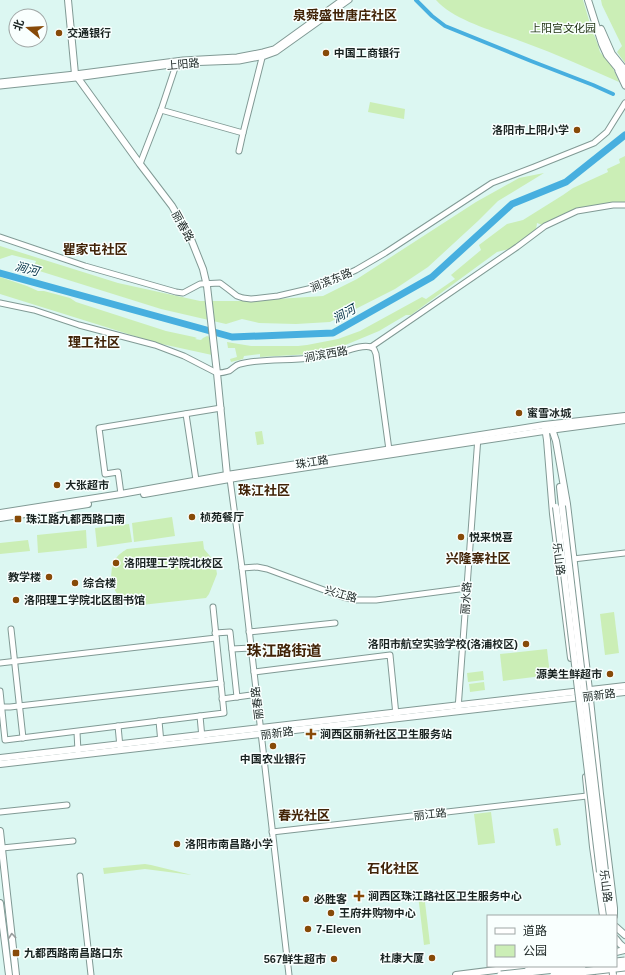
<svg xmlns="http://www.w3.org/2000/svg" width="625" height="975" viewBox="0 0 625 975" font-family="Arial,'Noto Sans SC',sans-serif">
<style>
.green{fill:#cbeeb6}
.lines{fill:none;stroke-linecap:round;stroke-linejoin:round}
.canal{stroke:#47afdf;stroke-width:4}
.river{stroke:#47afdf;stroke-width:7}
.minor-casing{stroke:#819a95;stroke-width:7}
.major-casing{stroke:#819a95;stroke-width:8}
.minor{stroke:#fff;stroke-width:5}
.major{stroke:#fff;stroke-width:6}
.major-bridge-casing{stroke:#819a95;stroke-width:8;stroke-linecap:butt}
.highway-bridge-casing{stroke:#819a95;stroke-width:9;stroke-linecap:butt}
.major-bridge{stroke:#fff;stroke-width:6}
.highway-bridge{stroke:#fff;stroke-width:7}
.oneway{stroke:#989c9c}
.poi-dot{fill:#874a08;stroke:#f9fffe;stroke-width:1.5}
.labels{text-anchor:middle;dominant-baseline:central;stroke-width:3;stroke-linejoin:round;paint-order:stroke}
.park-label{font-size:11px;fill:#1d300f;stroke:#f9fffe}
.poi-label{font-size:11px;font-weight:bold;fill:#1a2422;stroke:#f9fffe;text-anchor:start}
.street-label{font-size:11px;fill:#1a2422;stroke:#f9fffe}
.water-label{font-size:12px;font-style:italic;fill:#053448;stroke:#f9fffe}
.quarter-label{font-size:13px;font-weight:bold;fill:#412307;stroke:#f9fffe}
.district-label{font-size:15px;font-weight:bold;fill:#412307;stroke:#f9fffe}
</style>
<rect width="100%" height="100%" fill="#dcf7f2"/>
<g class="green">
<path d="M436,0H583L591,27L598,45L600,52L612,66L619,82C587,68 556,54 523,42C498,32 454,21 436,0Z"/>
<polygon points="601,0 625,0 625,63 617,52 622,46 602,5"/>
<polygon points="370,102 405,109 404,119 368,112"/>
<polygon points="625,156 625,202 583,207 545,226 537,223 536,230 517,247 497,252 411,315 406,315 379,331 343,346 311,354 260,357 260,354 244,356 243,359 231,362 230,359 237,357 235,348 228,348 227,342 251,346 298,346 307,345 338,339 360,331 422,297 426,299 455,279 451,275 481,250 479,245 507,224 523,220 563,195 573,188 608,172 607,169 620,163 619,159"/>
<polygon points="544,173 498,201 478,221 428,267 395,289 330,322 296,324 259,323 242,319 226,324 161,309 33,269 36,261 12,255 0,259 0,246 118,283 200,301 245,301 323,296 357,279 476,202 519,178"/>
<polygon points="0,277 27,286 38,291 44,291 70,298 76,302 166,331 194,337 197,338 195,339 201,340 203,338 207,336 210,337 212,355 157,343 0,294"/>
<polygon points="262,431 264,444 257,445 255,432"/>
<polygon points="172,517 175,536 134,542 132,523"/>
<polygon points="129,524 132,542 97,547 95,528"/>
<polygon points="86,530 87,548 38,553 37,535"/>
<polygon points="28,540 30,551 0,554 0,543"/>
<path d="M203,541L204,549L215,562L217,574L209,594L206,598L132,606C126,602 120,599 116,592C109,583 110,565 117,557C119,554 124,551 127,549Z"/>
<polygon points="614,612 619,653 605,655 600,614"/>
<polygon points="547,649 550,675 503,681 500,654"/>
<polygon points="483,671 484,680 468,682 467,673"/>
<polygon points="484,682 485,690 470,692 469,684"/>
<polygon points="491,812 495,843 478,845 474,814"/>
<polygon points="558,828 561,845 556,846 553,829"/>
<polygon points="145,864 151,865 192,875 145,869 104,874 103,868"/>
<polygon points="424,894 430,944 424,945 418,895"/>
</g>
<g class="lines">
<polyline class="canal" points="416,0 432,16 445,26 531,61 593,85 613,94"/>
<polyline class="river" points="0,273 232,337 333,333 432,277 512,204 566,182 625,135"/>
<g class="minor-casing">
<g id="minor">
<polyline points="618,71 625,86"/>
<polyline points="0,82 75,74 183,60 237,57 263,52 274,49 342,0"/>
<polyline points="0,86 76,78 185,63 239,61 265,56 276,52 349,0"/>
<polyline points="161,110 243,133 239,151"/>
<polyline points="243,133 263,54"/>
<polyline points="140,164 161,110 177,62"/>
<polyline points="0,237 85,266 176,292 183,293 200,284 220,283 228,289 237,296 243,298 251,299 278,296 321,286 356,270 385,253 492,183 534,167 594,143 607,132 625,103"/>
<path d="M0,303L34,310L79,325L155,345L184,356L217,373C221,373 226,372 229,371C233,369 235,365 240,364C262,358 288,361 311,358C319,357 327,355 335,354C346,352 360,344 371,347L517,247L545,226L577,211L613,205H625"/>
<polyline points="371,347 374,349 376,354 389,450"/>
<polyline points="186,414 196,480"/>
<polyline points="230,479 242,568 289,975"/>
<polyline points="121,494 118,472 105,474 99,428 221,408"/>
<polyline points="573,559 625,553"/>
<polyline points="242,568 257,567 267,569 343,597 355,600 376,600 467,588"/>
<polyline points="11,629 23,738"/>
<polyline points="249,632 335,623"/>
<polyline points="215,633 230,632 237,697"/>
<polyline points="232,649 251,648"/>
<polyline points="0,663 216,638"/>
<polyline points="254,672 390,655 396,715"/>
<polyline points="0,691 5,740 224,713 213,607"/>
<polyline points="222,699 251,695"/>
<polyline points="0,707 10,707 221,683"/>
<polyline points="458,709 478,437"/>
<polyline points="200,716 202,738"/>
<polyline points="159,721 161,743"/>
<polyline points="118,726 120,747"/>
<polyline points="77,732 78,752"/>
<polyline points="0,812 67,805"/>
<polyline points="272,832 587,796"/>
<polyline points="2,848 73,841"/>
<polyline points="80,876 91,975"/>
</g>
</g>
<g class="major-casing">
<g id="major">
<polyline points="68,0 75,74 140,164 172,206 191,239 203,269 207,286 217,373 227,475 228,477"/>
<polyline points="588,0 602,44 607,55 625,77"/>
<polyline points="601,29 612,54 625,70"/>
<polyline points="551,426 556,441 567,504 589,690 600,794 614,908 614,916"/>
<polyline points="545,427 547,440 553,514 571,658"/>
<polyline points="560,487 562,506"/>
<polyline points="144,494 235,478 478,441 557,429 625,420"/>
<polyline points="0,513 121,494 227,475 544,425 625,416"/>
<polyline points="0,518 88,504"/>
<polyline points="0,758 625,686"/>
<polyline points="0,764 625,692"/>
<polyline points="586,777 593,847 603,916"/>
<polyline points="0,831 16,975"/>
<polyline points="603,867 610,916"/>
<polyline points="0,903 9,975"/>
<polyline points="616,927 625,935"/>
<polyline points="616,939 620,944 625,948"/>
<polyline points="616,952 625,950"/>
<polyline points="456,975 527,966"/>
<polyline points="599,975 625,972"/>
</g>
</g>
<use href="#minor" class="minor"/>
<use href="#major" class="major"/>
<g class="major-bridge-casing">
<g id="major-bridge">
<polyline points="562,506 605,871"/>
<polyline points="556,507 600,872"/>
<polyline points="612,966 613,975"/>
<polyline points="528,970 540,966"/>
</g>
</g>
<g class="highway-bridge-casing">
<g id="highway-bridge">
<polyline points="616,962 625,961"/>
<polyline points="501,975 582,966"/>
<polyline points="554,975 625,967"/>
</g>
</g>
<use href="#major-bridge" class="major-bridge"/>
<use href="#highway-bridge" class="highway-bridge"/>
</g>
<defs><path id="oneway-chevron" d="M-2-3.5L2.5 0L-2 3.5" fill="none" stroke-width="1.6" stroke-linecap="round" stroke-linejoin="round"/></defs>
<use class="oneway" href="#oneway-chevron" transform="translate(12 936) rotate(-96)"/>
<g class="poi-dot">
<circle cx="59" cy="33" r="4"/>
<circle cx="326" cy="53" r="4"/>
<circle cx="577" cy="130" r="4"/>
<circle cx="519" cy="413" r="4"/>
<circle cx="57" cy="485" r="4"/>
<circle cx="192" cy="517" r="4"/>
<rect x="14" y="515" width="8" height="8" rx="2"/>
<circle cx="461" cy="537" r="4"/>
<circle cx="116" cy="563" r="4"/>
<circle cx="49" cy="577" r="4"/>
<circle cx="75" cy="583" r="4"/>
<circle cx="16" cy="600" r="4"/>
<circle cx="526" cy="644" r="4"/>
<circle cx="610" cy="674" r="4"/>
<path d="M309 728h4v4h4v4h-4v4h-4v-4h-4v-4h4z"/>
<circle cx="273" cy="746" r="4"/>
<circle cx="177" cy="844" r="4"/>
<path d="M357 890h4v4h4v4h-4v4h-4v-4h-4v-4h4z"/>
<circle cx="306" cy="899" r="4"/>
<circle cx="331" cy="913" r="4"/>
<circle cx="308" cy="929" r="4"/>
<rect x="12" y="949" width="8" height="8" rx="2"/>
<circle cx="432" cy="958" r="4"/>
<circle cx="334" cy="959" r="4"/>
</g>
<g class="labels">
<g class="park-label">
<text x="563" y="28">上阳宫文化园</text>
</g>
<g class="poi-label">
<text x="67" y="33">交通银行</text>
<text x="334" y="53">中国工商银行</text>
<text x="569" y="130" text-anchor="end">洛阳市上阳小学</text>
<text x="527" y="413">蜜雪冰城</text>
<text x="65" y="485">大张超市</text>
<text x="200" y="517">桢苑餐厅</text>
<text x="26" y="519">珠江路九都西路口南</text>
<text x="469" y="537">悦来悦喜</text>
<text x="124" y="563">洛阳理工学院北校区</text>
<text x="41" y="577" text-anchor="end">教学楼</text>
<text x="83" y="583">综合楼</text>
<text x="24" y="600">洛阳理工学院北区图书馆</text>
<text x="518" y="644" text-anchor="end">洛阳市航空实验学校(洛浦校区)</text>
<text x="602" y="674" text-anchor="end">源美生鲜超市</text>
<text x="320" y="734">涧西区丽新社区卫生服务站</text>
<text x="273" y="759" text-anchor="middle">中国农业银行</text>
<text x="185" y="844">洛阳市南昌路小学</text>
<text x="368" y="896">涧西区珠江路社区卫生服务中心</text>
<text x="314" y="899">必胜客</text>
<text x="339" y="913">王府井购物中心</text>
<text x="316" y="929">7-Eleven</text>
<text x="24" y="953">九都西路南昌路口东</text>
<text x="424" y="958" text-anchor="end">杜康大厦</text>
<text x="326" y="959" text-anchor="end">567鲜生超市</text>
</g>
<g class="street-label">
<text transform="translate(183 64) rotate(-5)">上阳路</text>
<text transform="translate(183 226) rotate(61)">丽春路</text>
<text transform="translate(331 280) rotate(-22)">涧滨东路</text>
<text transform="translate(326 354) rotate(-10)">涧滨西路</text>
<text transform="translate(312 462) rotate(-9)">珠江路</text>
<text transform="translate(559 559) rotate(83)">乐山路</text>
<text transform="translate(341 594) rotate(16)">兴江路</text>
<text transform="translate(466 598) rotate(-86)">丽水路</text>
<text transform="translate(599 695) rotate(-7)">丽新路</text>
<text transform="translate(257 703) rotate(-97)">丽春路</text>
<text transform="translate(277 733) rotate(-7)">丽新路</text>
<text transform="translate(430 814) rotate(-6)">丽江路</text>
<text transform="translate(606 886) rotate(83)">乐山路</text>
</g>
<g class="water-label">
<text transform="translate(27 269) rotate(15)">涧河</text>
<text transform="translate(344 314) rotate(-29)">涧河</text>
</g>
<g class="quarter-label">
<text x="345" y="15">泉舜盛世唐庄社区</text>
<text x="95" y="249">瞿家屯社区</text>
<text x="94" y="342">理工社区</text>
<text x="264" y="490">珠江社区</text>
<text x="478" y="558">兴隆寨社区</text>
<text x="304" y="815">春光社区</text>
<text x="393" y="868">石化社区</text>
</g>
<g class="district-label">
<text x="284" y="650">珠江路街道</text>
</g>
</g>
<rect x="487" y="915" width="130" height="52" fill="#f9fffe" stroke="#a0a7a6"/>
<rect x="495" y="928" width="20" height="6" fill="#ffffff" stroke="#a0a7a6"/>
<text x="523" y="935" font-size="12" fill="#1a2422">道路</text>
<rect x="495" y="945" width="20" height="12" fill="#cbeeb6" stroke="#a0a7a6"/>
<text x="523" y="955" font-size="12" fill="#1a2422">公园</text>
<g transform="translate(28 28) rotate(288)"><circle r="19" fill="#f9fffe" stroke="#a0a7a6"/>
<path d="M0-3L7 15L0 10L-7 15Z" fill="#874a08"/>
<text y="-6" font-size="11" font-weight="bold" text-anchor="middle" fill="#1a2422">北</text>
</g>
</svg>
